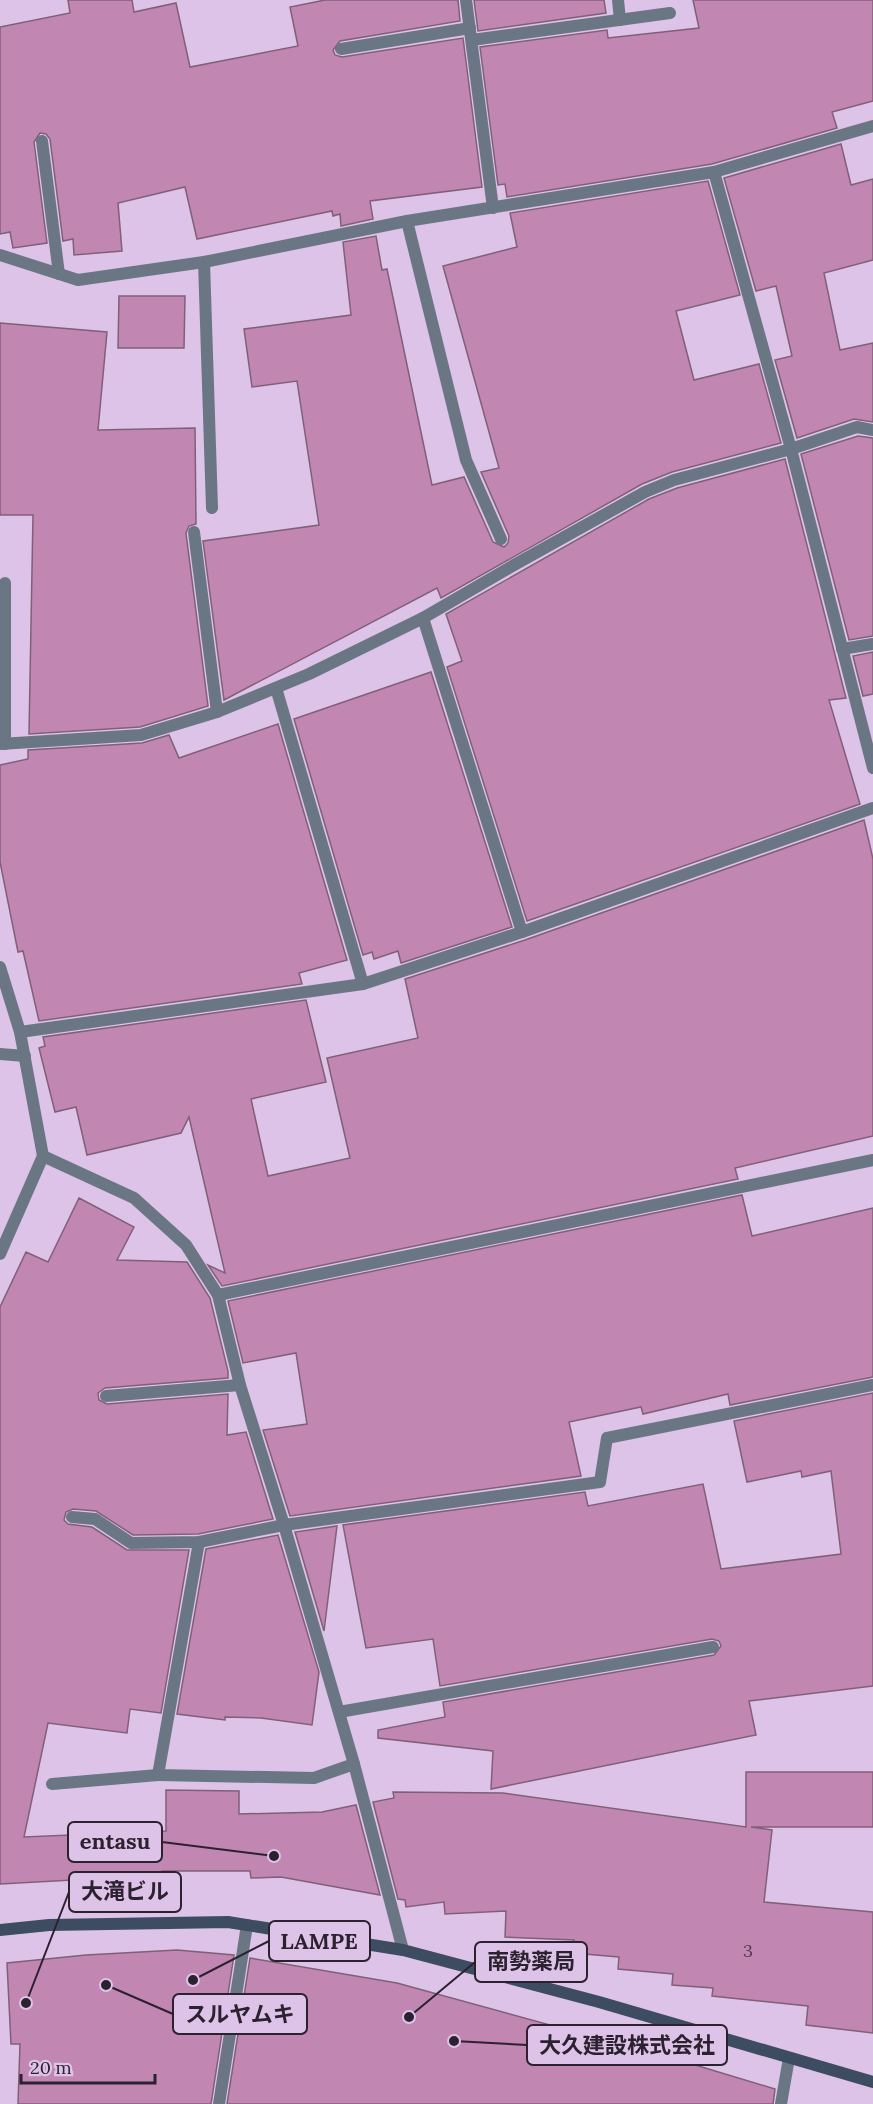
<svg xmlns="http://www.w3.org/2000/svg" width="873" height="2104" viewBox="0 0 873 2104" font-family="Lora,'Noto Sans JP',serif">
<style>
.building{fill:#c187b2;stroke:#815f79;stroke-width:1.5}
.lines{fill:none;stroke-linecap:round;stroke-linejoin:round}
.lane{stroke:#6b7684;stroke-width:12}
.street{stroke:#6b7684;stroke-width:12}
.secondary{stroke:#3d4c60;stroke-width:12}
.labels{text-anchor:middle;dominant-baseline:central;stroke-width:6;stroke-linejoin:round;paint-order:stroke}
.number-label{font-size:18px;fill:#503a50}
.leader{fill:none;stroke:#2b212f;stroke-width:2}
.callout-dot{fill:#2b212f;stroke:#ddc3e8;stroke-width:2}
.callout{fill:#ddc3e8;stroke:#2b212f;stroke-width:2}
.callout-label{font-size:22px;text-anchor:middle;font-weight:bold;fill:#2b212f}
</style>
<rect width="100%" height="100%" fill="#ddc3e8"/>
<g class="building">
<polygon points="68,0 132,0 134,12 176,3 190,67 298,46 290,7 325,0 458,0 460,21 340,41 333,50 335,55 342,57 463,38 482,187 370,201 373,219 341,226 340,214 333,216 332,211 197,239 185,187 118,203 122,251 74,255 73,239 63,241 50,139 46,134 40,133 34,142 47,243 13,248 10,232 0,234 0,27 70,13"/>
<polygon points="474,0 604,0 606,13 478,31"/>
<polygon points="693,0 873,0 873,101 832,112 837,128 712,164 507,197 505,184 498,185 480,47 607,30 608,38 699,28"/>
<polygon points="841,144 851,185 873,179 873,260 824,273 840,350 873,343 873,422 854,419 797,438 775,360 792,356 776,286 756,291 724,178"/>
<polygon points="708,181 740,295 676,311 694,380 759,364 781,443 672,472 642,484 441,598 437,588 224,700 203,541 319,525 297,381 252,387 244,329 351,315 343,242 376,236 382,270 387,269 432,485 464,477 493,542 504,547 508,543 509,536 481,472 499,468 443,266 517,247 510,213"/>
<polygon points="119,296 185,296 184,348 118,348"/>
<polygon points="0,323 107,332 98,430 195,428 196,524 189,526 186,533 208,706 140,727 29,734 33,515 0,515"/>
<polygon points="858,436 873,438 873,636 849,640 801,454"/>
<polygon points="785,459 846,698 829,700 860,804 527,921 447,667 462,661 446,614 649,499 677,488"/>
<polygon points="873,652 873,694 863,696 853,656"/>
<polygon points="431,672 512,927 401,963 398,951 374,959 372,952 363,955 294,719"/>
<polygon points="278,724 347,960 299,973 302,984 39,1021 23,951 18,952 0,862 0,765 28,759 28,750 142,743 169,735 179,758"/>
<polygon points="864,820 873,859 873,1136 735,1168 738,1179 222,1286 208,1265 225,1273 189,1117 181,1133 87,1155 76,1107 55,1112 39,1048 45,1046 43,1037 306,1000 326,1082 251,1099 268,1176 350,1158 327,1058 418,1038 405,979 525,940"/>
<polygon points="742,1195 752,1236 873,1208 873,1377 730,1405 728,1394 643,1414 641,1407 569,1422 581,1476 290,1516 263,1430 307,1424 296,1353 243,1363 228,1301"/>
<polygon points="79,1198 134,1227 117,1260 187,1262 210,1298 228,1371 228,1378 105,1388 98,1393 99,1400 107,1404 228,1394 227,1435 246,1432 273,1519 198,1534 133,1535 96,1511 73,1509 66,1512 64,1520 68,1524 92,1527 127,1550 189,1550 161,1713 130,1709 127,1733 48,1723 24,1837 166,1831 166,1790 239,1791 239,1814 322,1812 356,1805 380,1895 281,1877 251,1878 250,1871 162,1871 162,1881 91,1884 91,1879 0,1884 0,1307 26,1252 48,1262"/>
<polygon points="873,1393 873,1686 749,1701 756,1735 491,1789 493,1751 378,1738 378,1730 445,1717 443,1702 714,1655 721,1646 719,1641 712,1639 440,1686 433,1639 366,1648 343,1525 585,1492 588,1506 703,1484 721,1569 841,1554 831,1471 802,1477 801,1471 747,1482 734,1421"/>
<polygon points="337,1526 324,1631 295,1532"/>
<polygon points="278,1535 319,1672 312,1725 261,1718 225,1717 225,1720 177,1714 206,1549"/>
<polygon points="746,1772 873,1772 873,1827 751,1827 772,1830 764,1902 873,1912 873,2033 806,2025 808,2006 712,1996 713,1988 672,1985 673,1974 618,1969 619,1957 573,1953 574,1940 505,1937 506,1911 445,1914 444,1902 406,1907 405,1900 398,1899 373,1802 394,1798 393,1792 503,1793 746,1827"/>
<polygon points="177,1950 234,1955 211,2104 18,2104 20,2044 11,2044 7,1963 86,1955"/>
<polygon points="250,1958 397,1983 579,2033 681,2064 682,2061 775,2089 773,2104 227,2104"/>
</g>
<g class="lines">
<g class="lane">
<polyline points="618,0 620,20"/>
<polyline points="472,40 670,13"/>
<polyline points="341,49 470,28"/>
<polyline points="42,141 59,274"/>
<polyline points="204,262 212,508"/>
<polyline points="194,532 217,712"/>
<polyline points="5,583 5,744"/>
<polyline points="423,618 522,932 873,808"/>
<polyline points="842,649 873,644"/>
<polyline points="276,688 363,984"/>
<polyline points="0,1054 25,1056"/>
<polyline points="106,1396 240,1385"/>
<polyline points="72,1517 95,1519 131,1543 199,1542 284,1525 600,1482 607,1438 873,1385"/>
<polyline points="199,1542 158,1775 314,1778 354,1764"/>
<polyline points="339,1712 713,1647"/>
<polyline points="52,1784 158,1775"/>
<polyline points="219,2104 247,1925"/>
<polyline points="781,2104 789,2058"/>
</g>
<g class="street">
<polyline points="466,0 493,208"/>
<polyline points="714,172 791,449 873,768"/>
<polyline points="407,221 466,460 501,539"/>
<polyline points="0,255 78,280 204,262 407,221 714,172 873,126"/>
<polyline points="0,744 141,735 217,712 309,674 423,618 514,565 645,492 674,480 791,449 857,427 873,430"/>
<polyline points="0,967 20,1032 43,1156 0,1254"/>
<polyline points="20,1032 363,984 522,932"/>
<polyline points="43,1156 134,1198 186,1245 218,1295 240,1385 284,1525 354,1764 403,1950"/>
<polyline points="218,1295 873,1160"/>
</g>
<polyline class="secondary" points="0,1930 49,1925 228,1922 403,1950 599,2002 873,2082"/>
</g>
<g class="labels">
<g class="number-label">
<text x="748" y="1950">3</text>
</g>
</g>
<path class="leader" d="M274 1856L162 1842M26 2003L69 1892M193 1980L269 1941M409 2017L475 1962M106 1985L173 2014M454 2041L527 2045"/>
<g class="callout-dot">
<circle cx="274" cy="1856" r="6"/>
<circle cx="26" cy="2003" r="6"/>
<circle cx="193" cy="1980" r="6"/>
<circle cx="409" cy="2017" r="6"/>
<circle cx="106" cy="1985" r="6"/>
<circle cx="454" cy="2041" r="6"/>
</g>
<g class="callout">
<rect x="68" y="1822" width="94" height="40" rx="6"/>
<rect x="69" y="1872" width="112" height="40" rx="6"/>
<rect x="269" y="1921" width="101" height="40" rx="6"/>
<rect x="475" y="1942" width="112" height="40" rx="6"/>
<rect x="173" y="1994" width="134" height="40" rx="6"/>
<rect x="527" y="2025" width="200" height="40" rx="6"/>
</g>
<g class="callout-label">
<text x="115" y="1849">entasu</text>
<text x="125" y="1899">大滝ビル</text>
<text x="319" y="1949">LAMPE</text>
<text x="531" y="1969">南勢薬局</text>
<text x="240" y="2022">スルヤムキ</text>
<text x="627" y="2053">大久建設株式会社</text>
</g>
<path d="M21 2074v9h134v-9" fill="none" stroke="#2b212f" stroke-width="3"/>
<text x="30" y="2074" font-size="18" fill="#2b212f" stroke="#ddc3e8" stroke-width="4.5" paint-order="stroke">20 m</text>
</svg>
